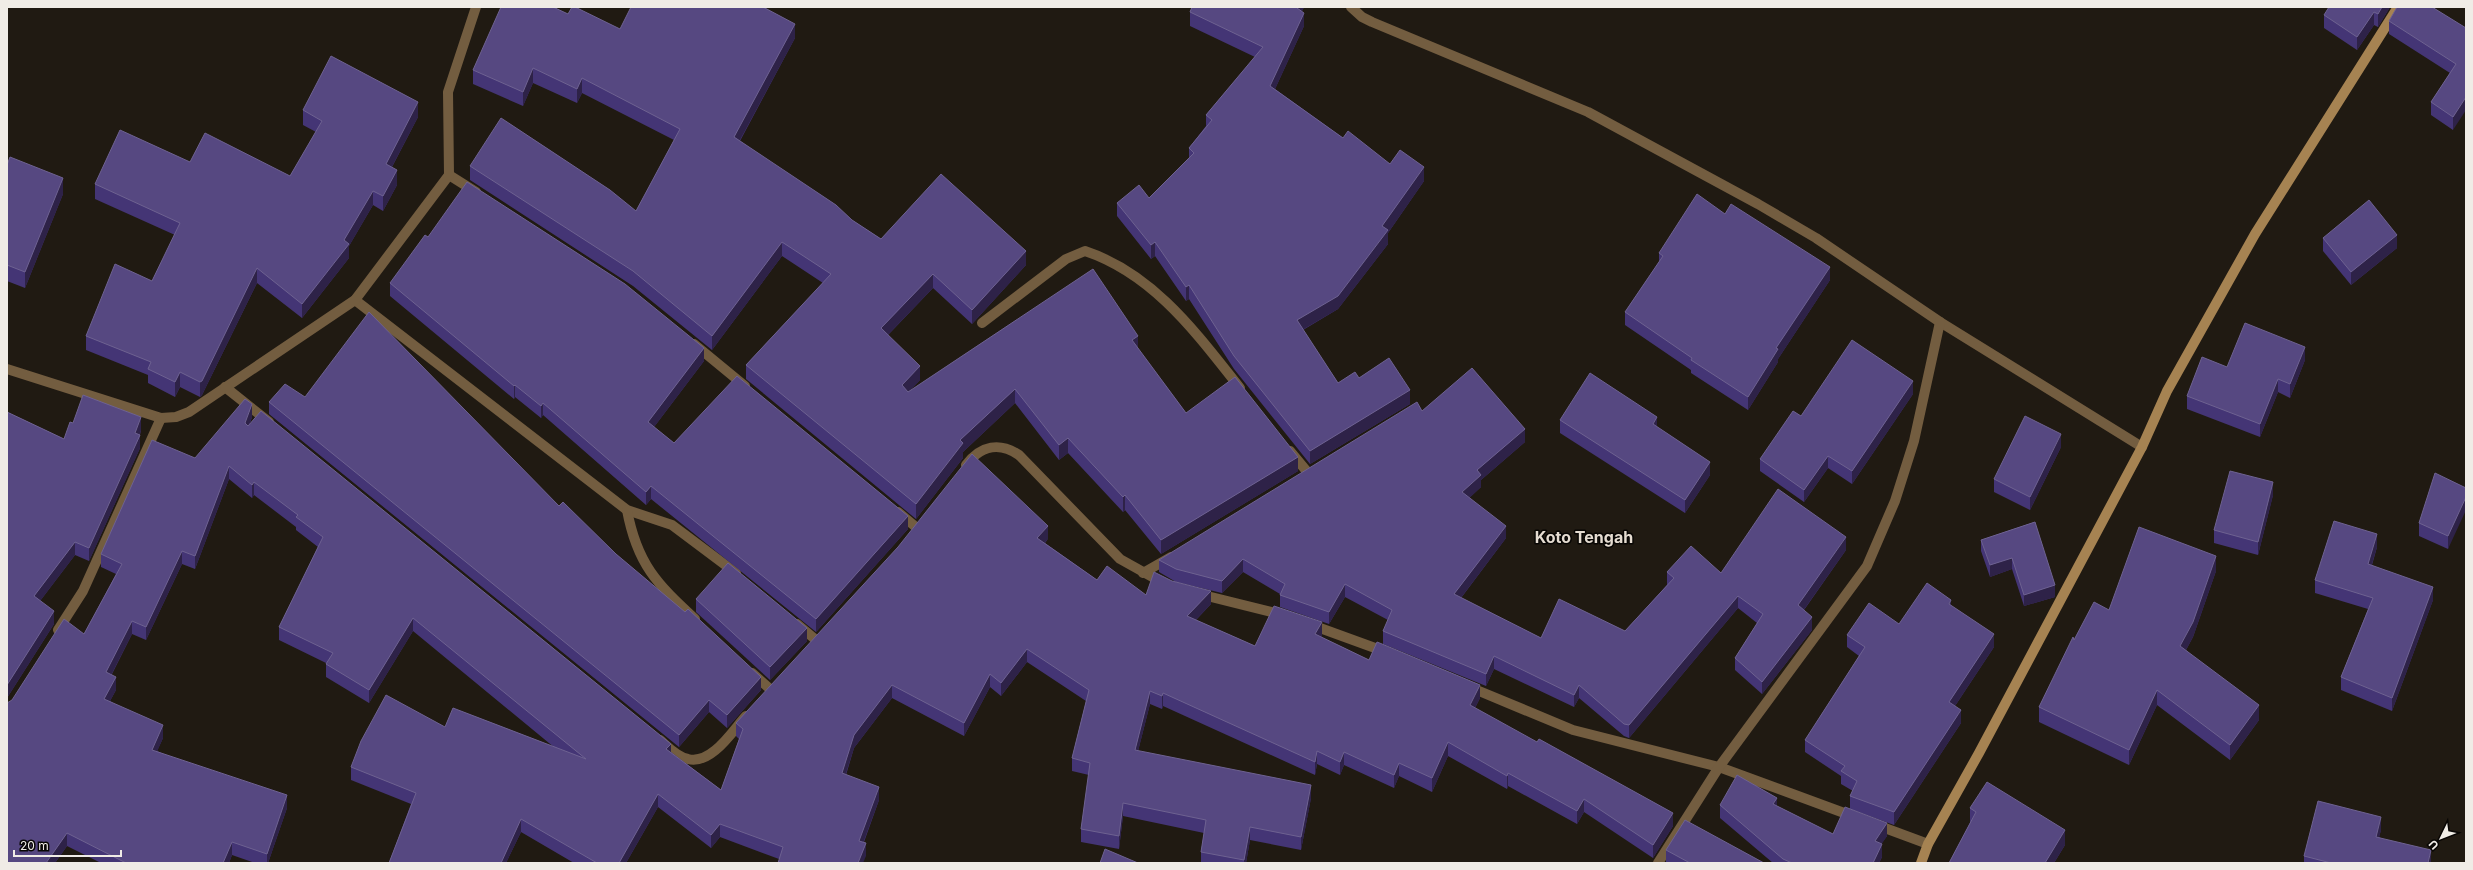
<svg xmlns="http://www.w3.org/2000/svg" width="2473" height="870" viewBox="0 0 2473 870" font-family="Inter,sans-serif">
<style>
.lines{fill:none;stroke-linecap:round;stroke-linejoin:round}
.street{stroke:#735d40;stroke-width:10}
.secondary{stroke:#a68352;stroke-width:10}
.wall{fill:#443575}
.shaded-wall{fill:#2e2248}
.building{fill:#564881;stroke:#6e6291}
.labels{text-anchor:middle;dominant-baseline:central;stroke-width:3;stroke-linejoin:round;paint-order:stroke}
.quarter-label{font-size:16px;font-weight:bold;fill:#e5dcd1;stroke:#080604}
</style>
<rect width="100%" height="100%" fill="#201a12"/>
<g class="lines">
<g class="street">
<polyline points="1351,7 1362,17 1372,22 1588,112 1758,204 1816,238 1940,322 2142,447"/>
<polyline points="449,175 476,192"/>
<polyline points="355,300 627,510 672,525 736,573"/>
<path d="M982,323L1066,259L1085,251C1154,274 1197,334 1240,388"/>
<polyline points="694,344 745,386"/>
<polyline points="7,369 161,418 176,417 189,412 355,300 449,175 448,92 476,7"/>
<polyline points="225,387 269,422"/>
<polyline points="1290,451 1309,474"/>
<path d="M966,465C981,445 1000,442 1019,455L1120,559L1163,583"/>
<path d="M627,510C637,564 657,584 695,619"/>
<polyline points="898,512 917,528"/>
<polyline points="1143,573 1171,557"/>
<polyline points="1199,594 1284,615"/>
<polyline points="797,624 816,640"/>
<polyline points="1309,624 1386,652"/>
<polyline points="58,630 83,591 161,418"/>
<polyline points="752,673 770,689"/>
<polyline points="1467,686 1573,730 1719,767 1855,817"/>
<path d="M660,740C668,747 677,757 688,759C712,765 733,730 746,716"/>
<polyline points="1874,824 1928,844"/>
<polyline points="1658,863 1719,767 1867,566 1895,501 1914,441 1940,322"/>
</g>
<polyline class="secondary" points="1921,863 1928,844 1979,753 2142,447 2167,391 2255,234 2398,7"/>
</g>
<g class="wall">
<polygon points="1192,7 1304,7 1302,11 1304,26 1275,89 1343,138 1390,164 1424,181 1388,233 1388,244 1338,309 1303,330 1338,383 1359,378 1410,404 1310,464 1234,369 1189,299 1186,301 1155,256 1151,259 1117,216 1117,203 1149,198 1189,159 1189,148 1206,126 1206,115 1255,57 1190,26 1190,12"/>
<polygon points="2390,7 2378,27 2374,25 2357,50 2324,28 2324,15"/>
<polygon points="568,14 620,29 795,38 740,141 852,220 881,239 1026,265 972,324 933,288 888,335 920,380 909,391 1138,349 1186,413 1298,471 1161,554 1125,510 1123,512 1068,453 1059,460 1015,403 963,452 963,458 916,519 746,379 746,365 823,283 782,256 712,350 633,286 470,180 470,166 636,211 674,140 582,93 577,103 533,83 523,106 473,84 473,70"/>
<polygon points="2389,21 2466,28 2453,130 2431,115 2431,102 2450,73 2389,34"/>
<polygon points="303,110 418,117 392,167 397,185 383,211 373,205 349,246 349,258 302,318 257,283 202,395 200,397 180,387 175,397 148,383 148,375 86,350 86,336 152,281 175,235 95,199 95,184 190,162 290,176 316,132 303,125"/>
<polygon points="7,165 63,194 25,288 7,281"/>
<polygon points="1725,214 1830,280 1778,359 1778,362 1748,410 1691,373 1691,370 1625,325 1625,312 1659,262 1659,253"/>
<polygon points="428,237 704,361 654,427 674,443 908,529 816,632 651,499 646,505 543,415 541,418 515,397 514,399 390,296 390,283"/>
<polygon points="2323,238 2397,248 2351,285 2323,251"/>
<polygon points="2305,360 2290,398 2278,392 2260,437 2187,409 2187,396 2227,367"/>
<polygon points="1913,394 1852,484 1828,468 1804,502 1760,471 1760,459 1801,416"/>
<polygon points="305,397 559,506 616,554 761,690 727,728 709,712 679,747 269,414 269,402"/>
<polygon points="1422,411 1525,442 1481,480 1481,487 1469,498 1506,538 1461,598 1541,638 1625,631 1667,585 1667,572 1721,573 1846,550 1804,610 1812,630 1762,694 1735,670 1735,658 1757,623 1738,608 1629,738 1624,736 1579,698 1574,707 1494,669 1486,686 1383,644 1383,631 1388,620 1345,597 1329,624 1280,607 1280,594 1243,572 1222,593 1176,582 1159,572 1159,560"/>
<polygon points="7,412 64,439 73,423 141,430 140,435 140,448 89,561 75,555 40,601 54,624 7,698"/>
<polygon points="252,417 250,423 671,752 721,790 739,739 736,736 736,723 1048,539 1045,543 1097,580 1146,595 1211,604 1196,620 1255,646 1322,636 1321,637 1369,660 1480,698 1475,708 1673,826 1653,858 1584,812 1577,824 1508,786 1507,789 1448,756 1432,792 1399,776 1394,788 1344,765 1340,775 1317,764 1315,775 1163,706 1162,709 1150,704 1138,751 1311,798 1301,850 1250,840 1246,863 1201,863 1201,852 1204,833 1123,816 1119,849 1081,842 1081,829 1089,775 1072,771 1072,758 1086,701 1027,662 1001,696 990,687 964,736 892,698 854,748 846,775 879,800 864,842 866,856 779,859 720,837 711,848 658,807 626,863 574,863 521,832 506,863 389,863 411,804 351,780 351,767 445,727 555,748 413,631 369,703 326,677 326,663 279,640 279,627 318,547 296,530 296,527 254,495 252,498 229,479 195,569 182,564 146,640 132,634 112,674 116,690 110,701 163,738 157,751 287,808 268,863 255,863 232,855 229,863 101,863 67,846 55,863 7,863 12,700 84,634 116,574 101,567 101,554 195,458"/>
<polygon points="1560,420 1657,427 1710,475 1685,513 1560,433"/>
<polygon points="2061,447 2030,510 1994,492 1994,479"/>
<polygon points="2466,488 2448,549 2419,536 2419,523"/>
<polygon points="2273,495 2258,555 2214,543 2214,530"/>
<polygon points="2035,522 2055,597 2024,606 2012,569 1990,577 1981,551 1981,540"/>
<polygon points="2377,547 2372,565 2433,600 2392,711 2341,690 2341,677 2368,609 2315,593 2315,580"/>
<polygon points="2216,571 2193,637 2186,650 2259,720 2230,760 2157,705 2129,765 2039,722 2039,707 2074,640 2109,610"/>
<polygon points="696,599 807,641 770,680 696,612"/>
<polygon points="1951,606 1994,647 1955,706 1961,723 1894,825 1850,809 1850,796 1853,791 1841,784 1841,776 1805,752 1805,740 1859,656 1847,647 1847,635 1899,624"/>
<polygon points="1720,805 1777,806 1833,834 1887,836 1881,844 1882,857 1879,863 1773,863 1720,818"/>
<polygon points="1970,808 2065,845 2054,863 1949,863 1970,823"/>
<polygon points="2381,830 2379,837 2431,863 2304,863 2304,856"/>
<polygon points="1666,850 1764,863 1666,863"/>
</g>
<g class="shaded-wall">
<polygon points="1298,7 1304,7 1297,22 1297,8"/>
<polygon points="2382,7 2390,7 2378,27 2378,14"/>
<polygon points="2374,12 2374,25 2357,50 2357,37"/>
<polygon points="1304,13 1304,26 1270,100 1270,86"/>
<polygon points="795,24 795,38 734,151 734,137"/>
<polygon points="533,68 533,83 523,106 523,92"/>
<polygon points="582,78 582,93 577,103 577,89"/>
<polygon points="2466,97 2466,110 2453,130 2453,117"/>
<polygon points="418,102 418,117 386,178 386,164"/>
<polygon points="1424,167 1424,181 1388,233 1388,244 1338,309 1297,333 1297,320 1382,226"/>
<polygon points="397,170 397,185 383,211 383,196"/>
<polygon points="63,178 63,194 25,288 25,272"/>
<polygon points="373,191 373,205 349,246 349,258 302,318 302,304 344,240"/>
<polygon points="2397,235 2397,248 2351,285 2351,272"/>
<polygon points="782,242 782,256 712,350 712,336"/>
<polygon points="1155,242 1155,256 1151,259 1151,245"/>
<polygon points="1026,251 1026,265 972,324 972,310"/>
<polygon points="1830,267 1830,280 1778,359 1778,362 1748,410 1748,397 1776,348"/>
<polygon points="257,268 257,283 202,395 200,397 200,382"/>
<polygon points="933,274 933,288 881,342 881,328"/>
<polygon points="1189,285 1189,299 1186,301 1186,287"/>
<polygon points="1138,336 1138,350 1132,340"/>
<polygon points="2305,347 2305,360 2290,398 2290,384"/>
<polygon points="704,348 704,361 648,435 648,422"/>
<polygon points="920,366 920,380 902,400 902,385"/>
<polygon points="180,372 180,387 175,397 175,382"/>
<polygon points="2278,379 2278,392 2260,437 2260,424"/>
<polygon points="1913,381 1913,394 1852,484 1852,471"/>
<polygon points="515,385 515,397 514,399 514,386"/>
<polygon points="1015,389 1015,403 963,452 963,458 916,519 916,504 960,440"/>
<polygon points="1410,390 1410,404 1310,464 1310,451"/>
<polygon points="543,403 543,415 541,418 541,406"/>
<polygon points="252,404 252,417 245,436 245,423"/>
<polygon points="141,417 141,430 136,445 140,435 140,448 89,561 89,548"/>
<polygon points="1657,417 1657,430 1653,424"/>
<polygon points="1525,429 1525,442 1481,480 1481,487 1462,505 1462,492 1477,470"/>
<polygon points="2061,434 2061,447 2030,510 2030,497"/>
<polygon points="1068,438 1068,453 1059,460 1059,445"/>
<polygon points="1828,456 1828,468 1804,502 1804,490"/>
<polygon points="1298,457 1298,471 1161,554 1161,540"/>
<polygon points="1710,462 1710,475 1685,513 1685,500"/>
<polygon points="229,466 229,479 195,569 195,556"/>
<polygon points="254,482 254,495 252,498 252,485"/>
<polygon points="2273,482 2273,495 2258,555 2258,542"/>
<polygon points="651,486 651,499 646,505 646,492"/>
<polygon points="1125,495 1125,510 1123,512 1123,497"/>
<polygon points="2466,497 2466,510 2448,549 2448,536"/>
<polygon points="908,516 908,529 816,632 816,619"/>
<polygon points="1048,526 1048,539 1037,551 1037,538"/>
<polygon points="1506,526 1506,538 1454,607 1454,594"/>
<polygon points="2377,534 2377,547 2368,577 2368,564"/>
<polygon points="1846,537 1846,550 1798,618 1798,605"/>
<polygon points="75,542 75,555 34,609 34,596"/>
<polygon points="182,551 182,564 146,640 146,627"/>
<polygon points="2216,556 2216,571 2193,637 2180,661 2180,646"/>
<polygon points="2012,558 2012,569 1990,577 1990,565"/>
<polygon points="1243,559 1243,572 1222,593 1222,581"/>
<polygon points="1345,584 1345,597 1329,624 1329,612"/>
<polygon points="2055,585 2055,597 2024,606 2024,595"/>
<polygon points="2433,587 2433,600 2392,711 2392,698"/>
<polygon points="1211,591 1211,604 1187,629 1187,616"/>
<polygon points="1738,596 1738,608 1629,738 1629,725"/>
<polygon points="1951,600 1951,612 1949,604"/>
<polygon points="54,611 54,624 7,698 7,685"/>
<polygon points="1812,617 1812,630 1762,694 1762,682"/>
<polygon points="413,618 413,631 369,703 369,690"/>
<polygon points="132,621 132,634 106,685 106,672"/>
<polygon points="1322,622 1322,636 1315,647 1315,634"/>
<polygon points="807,628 807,641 770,680 770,667"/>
<polygon points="1994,634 1994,647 1949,715 1949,702"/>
<polygon points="1027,649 1027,662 1001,696 1001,683"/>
<polygon points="1494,656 1494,669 1486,686 1486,674"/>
<polygon points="990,674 990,687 964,736 964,723"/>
<polygon points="116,677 116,690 104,712 104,699"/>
<polygon points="761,677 761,690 727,728 727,715"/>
<polygon points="892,685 892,698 854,748 842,786 842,773 854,735"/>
<polygon points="1480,685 1480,698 1470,718 1470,705"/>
<polygon points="1579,685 1579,698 1574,707 1574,695"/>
<polygon points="2157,690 2157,705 2129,765 2129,750"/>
<polygon points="1150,691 1150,704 1135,763 1135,750"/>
<polygon points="1163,693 1163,706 1162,709 1162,696"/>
<polygon points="709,700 709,712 679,747 679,735"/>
<polygon points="2259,705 2259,720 2230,760 2230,745"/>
<polygon points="1961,710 1961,723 1894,825 1894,812"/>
<polygon points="163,725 163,738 152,763 152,750"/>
<polygon points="1448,742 1448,756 1432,792 1432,778"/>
<polygon points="671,744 671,757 666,749"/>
<polygon points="1317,751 1317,764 1315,775 1315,762"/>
<polygon points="1344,752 1344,765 1340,775 1340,762"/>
<polygon points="1399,763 1399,776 1394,788 1394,775"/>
<polygon points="1508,773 1508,786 1507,789 1507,776"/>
<polygon points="1311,785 1311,798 1301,850 1301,837"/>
<polygon points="879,787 879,800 859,854 859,841"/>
<polygon points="658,794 658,807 626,863 619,863"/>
<polygon points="287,795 287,808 268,863 267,863 267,854"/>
<polygon points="1777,798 1777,811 1773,804"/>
<polygon points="1584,799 1584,812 1577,824 1577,811"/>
<polygon points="1123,803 1123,816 1119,849 1119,836"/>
<polygon points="1673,813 1673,826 1653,858 1653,845"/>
<polygon points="2381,817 2381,830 2376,850 2376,837"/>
<polygon points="521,819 521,832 506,863 501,863"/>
<polygon points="1887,823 1887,836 1875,854 1875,841"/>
<polygon points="720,824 720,837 711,848 711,835"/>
<polygon points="1250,827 1250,840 1246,863 1244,863 1244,860"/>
<polygon points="2065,830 2065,845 2054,863 2045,863"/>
<polygon points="67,833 67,846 55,863 46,863"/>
<polygon points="232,842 232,855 229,863 223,863"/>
<polygon points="866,843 866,856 863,863 858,863"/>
<polygon points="1882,844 1882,857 1879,863 1873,863"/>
<polygon points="2431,850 2431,863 2428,863"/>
</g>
<g class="building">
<polygon points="501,7 553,7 568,14 572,7 575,7 620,29 631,7 763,7 795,24 734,137 836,205 852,220 881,239 941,174 1026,251 972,310 933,274 881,328 920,366 902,385 908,392 1093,269 1138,336 1132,340 1186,413 1235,377 1298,457 1161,540 1125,495 1123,497 1068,438 1059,445 1015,389 960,440 963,443 916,504 746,365 831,274 782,242 712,336 633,271 470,166 501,118 610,190 636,211 680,129 582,78 577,89 533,68 523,92 473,70"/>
<polygon points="1192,7 1298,7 1297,8 1304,13 1270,86 1343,138 1348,131 1390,164 1400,150 1424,167 1382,226 1388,230 1338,296 1297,320 1338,383 1355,372 1359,378 1389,358 1410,390 1310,451 1234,356 1189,285 1186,287 1155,242 1151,245 1117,203 1139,185 1149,198 1194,153 1189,148 1212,120 1206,115 1263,47 1190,12"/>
<polygon points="2329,7 2382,7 2378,14 2374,12 2357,37 2324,15"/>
<polygon points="2397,7 2432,7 2466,28 2466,97 2453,117 2431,102 2456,64 2389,21"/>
<polygon points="331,56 418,102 386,164 397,170 383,196 373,191 344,240 349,244 302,304 257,268 202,381 200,382 180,372 175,382 148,369 151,362 86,336 115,264 152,281 180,223 95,184 120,130 190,162 205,133 290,176 322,121 303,110"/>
<polygon points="10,157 63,178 25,272 7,265 7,165"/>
<polygon points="467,182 625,284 704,348 648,422 674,443 737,376 908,516 816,619 651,486 646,492 543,403 541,406 515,385 514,386 390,283 425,235 428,237"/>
<polygon points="1697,194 1725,214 1731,204 1830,267 1776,348 1778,349 1748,397 1691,360 1692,358 1625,312 1663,256 1659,253"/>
<polygon points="2369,200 2397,235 2351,272 2323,238"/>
<polygon points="369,312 559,506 563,502 616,554 685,612 688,609 761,677 727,715 709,700 679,735 269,402 285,384 305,397"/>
<polygon points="2245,323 2305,347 2290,384 2278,379 2260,424 2187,396 2202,357 2227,367"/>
<polygon points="1852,340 1913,381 1852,471 1828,456 1804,490 1760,459 1793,411 1801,416"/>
<polygon points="1472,368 1525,429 1477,470 1481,475 1462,492 1506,526 1454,594 1541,638 1559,599 1625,631 1674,578 1667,572 1691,546 1721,573 1778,489 1846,537 1798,605 1812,617 1762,682 1735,658 1763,614 1738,596 1629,725 1624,724 1579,685 1574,695 1494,656 1486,674 1383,631 1392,610 1345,584 1329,612 1280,595 1285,584 1243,559 1222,581 1176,569 1159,560 1417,402 1422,411"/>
<polygon points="1590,373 1657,417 1653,424 1710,462 1685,500 1560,420"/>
<polygon points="83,395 141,417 135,433 140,435 89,548 75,542 34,596 54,611 7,685 7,412 64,439 70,422 73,423"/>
<polygon points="245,399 252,404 245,423 248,426 261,411 671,744 666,749 721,790 743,729 736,723 898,547 972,454 1048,526 1037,538 1097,580 1107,566 1146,595 1154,572 1172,581 1211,591 1187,616 1255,646 1274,606 1322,622 1315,634 1369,660 1377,642 1382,644 1480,685 1470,705 1537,742 1539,739 1673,813 1653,845 1584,799 1577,811 1508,773 1507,776 1448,742 1432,778 1399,763 1394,775 1344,752 1340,762 1317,751 1315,762 1163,693 1162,696 1150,691 1135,750 1311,785 1301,837 1250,827 1244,860 1201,852 1206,820 1123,803 1119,836 1081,829 1090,763 1072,758 1089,690 1027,649 1001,683 990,674 964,723 892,685 854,735 842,773 879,787 859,841 866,843 858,863 778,863 783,847 720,824 711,835 658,794 619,863 597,863 521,819 501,863 389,863 416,793 351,767 361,741 386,695 445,727 453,708 586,759 413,618 369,690 326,664 333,653 279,627 323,537 296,517 298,515 254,482 252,485 229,466 195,556 182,551 146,627 132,621 106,672 116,677 104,699 163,725 152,750 287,795 267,854 232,842 223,863 126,863 67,833 46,863 7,863 7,703 12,700 64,619 84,634 122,564 101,554 152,440 195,458"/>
<polygon points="2025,416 2061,434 2030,497 1994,479"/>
<polygon points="2230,471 2273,482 2258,542 2214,530"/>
<polygon points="2435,473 2466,488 2466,497 2448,536 2419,523"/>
<polygon points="2334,521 2377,534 2368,564 2433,587 2392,698 2341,677 2373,598 2315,580"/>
<polygon points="2035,522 2055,585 2024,595 2012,558 1990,565 1981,540"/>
<polygon points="2139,527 2216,556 2193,622 2180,646 2259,705 2230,745 2157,690 2129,750 2039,707 2073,637 2074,640 2094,602 2109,610"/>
<polygon points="728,563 807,628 770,667 696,599"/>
<polygon points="1927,583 1951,600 1949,604 1994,634 1949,702 1961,710 1894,812 1850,796 1857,781 1841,771 1845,766 1805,740 1865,647 1847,635 1869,603 1899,624"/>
<polygon points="1737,775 1777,798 1773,804 1833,834 1845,807 1887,823 1875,841 1882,844 1873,863 1792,863 1783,859 1720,805"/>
<polygon points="1987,782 2065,830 2045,863 1949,863 1976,812 1970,808"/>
<polygon points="2318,801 2381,817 2376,837 2431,850 2428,863 2331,863 2304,856"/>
<polygon points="1685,820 1764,863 1690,863 1666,850"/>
<polygon points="1105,849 1138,863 1100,863"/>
</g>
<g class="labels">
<g class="quarter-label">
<text x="1584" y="537">Koto Tengah</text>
</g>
</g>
<rect width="2473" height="870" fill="none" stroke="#f0ece6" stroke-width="16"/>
<g transform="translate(2441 838) rotate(227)" stroke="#080604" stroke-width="3" paint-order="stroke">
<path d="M0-3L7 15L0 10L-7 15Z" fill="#f0ece6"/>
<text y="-6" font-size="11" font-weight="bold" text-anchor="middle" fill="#f0ece6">U</text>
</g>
<path d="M14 850v6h107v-6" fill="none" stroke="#f0ece6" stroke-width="2"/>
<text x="20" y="850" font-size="12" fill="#f0ece6" stroke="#080604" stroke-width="3" paint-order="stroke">20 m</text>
</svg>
